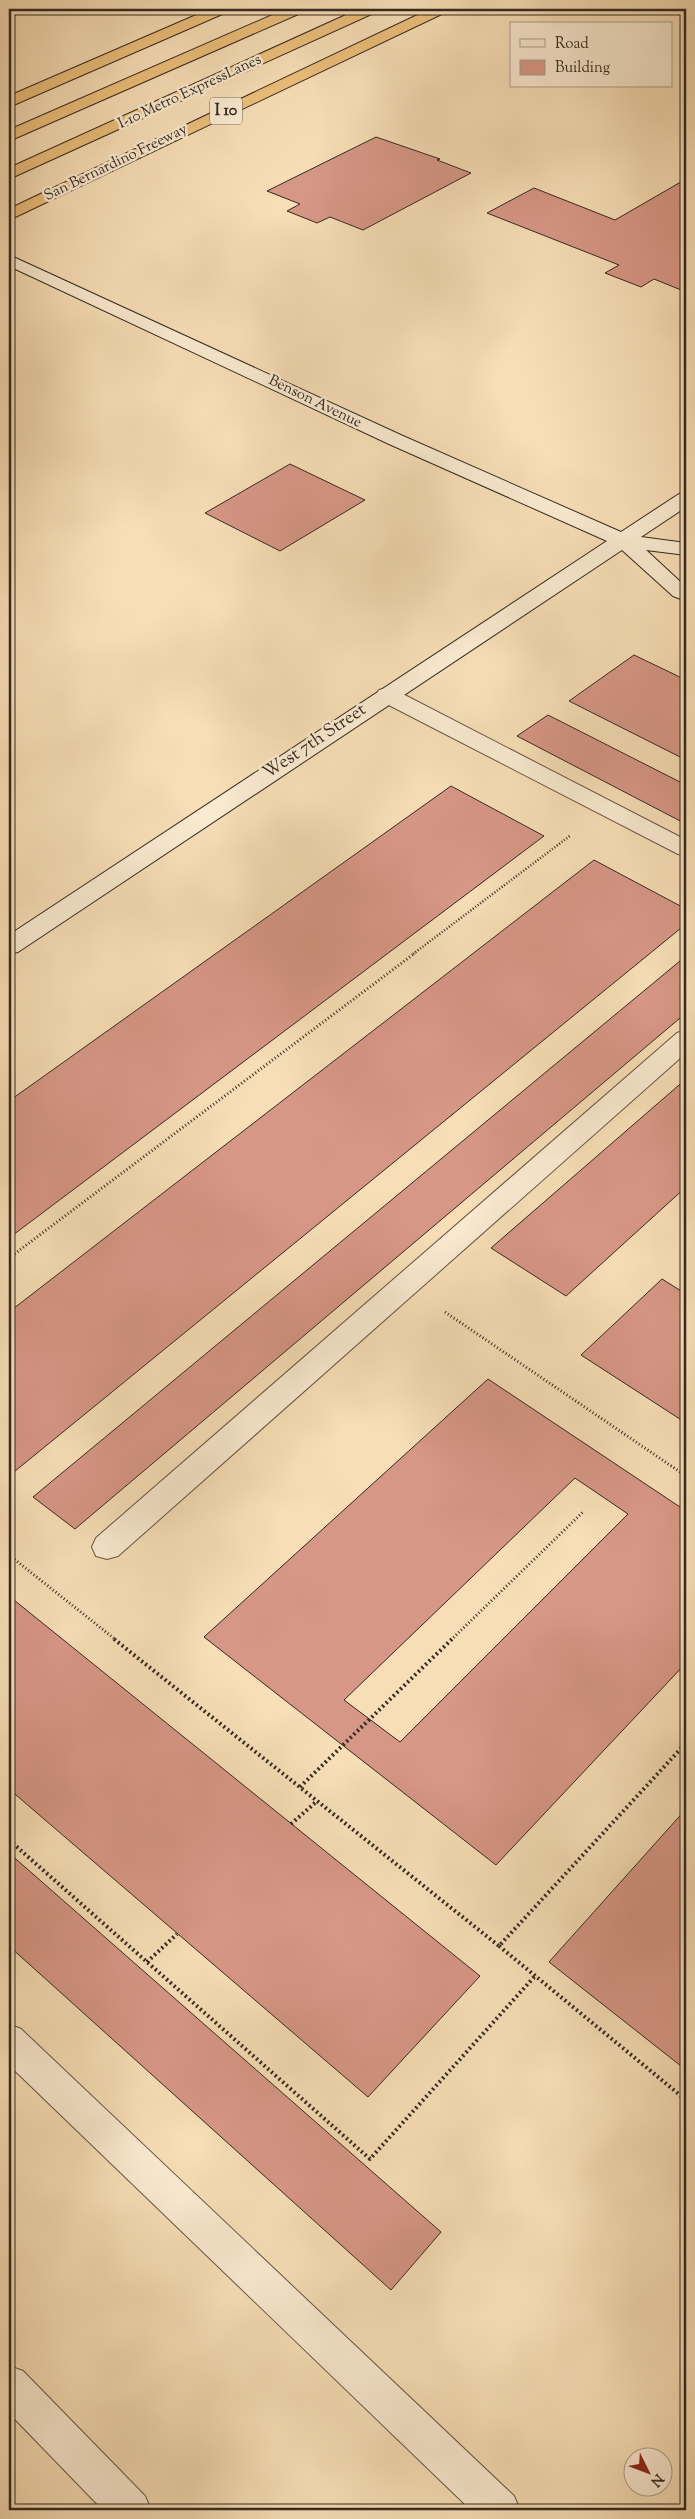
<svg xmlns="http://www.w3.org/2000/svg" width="695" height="2519" viewBox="0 0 695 2519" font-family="'Sorts Mill Goudy',serif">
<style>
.building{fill:#d79786;stroke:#352920;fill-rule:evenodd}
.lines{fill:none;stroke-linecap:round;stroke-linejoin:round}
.lane-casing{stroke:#665646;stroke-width:2}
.secondary-casing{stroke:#352920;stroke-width:2}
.highway-casing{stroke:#352920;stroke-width:2}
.path-far2{stroke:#352920;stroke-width:2.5;stroke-dasharray:1 2;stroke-linecap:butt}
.path-far1{stroke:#352920;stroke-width:3;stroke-dasharray:1 2.5;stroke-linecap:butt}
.path{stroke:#352920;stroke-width:4;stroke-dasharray:2 3;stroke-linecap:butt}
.lane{fill:#faead0;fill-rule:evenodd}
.secondary{fill:#faead0;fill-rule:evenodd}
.highway{fill:#ecbf7b;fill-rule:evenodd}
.labels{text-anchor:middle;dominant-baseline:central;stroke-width:5;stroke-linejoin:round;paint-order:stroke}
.far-street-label{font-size:15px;fill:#352920;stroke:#faead0}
.shield{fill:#faead0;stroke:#706355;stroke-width:1}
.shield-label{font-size:16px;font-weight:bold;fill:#352920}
.street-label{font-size:18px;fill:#352920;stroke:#faead0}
</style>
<rect width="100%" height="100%" fill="#f7deb6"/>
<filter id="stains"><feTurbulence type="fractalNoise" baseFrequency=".004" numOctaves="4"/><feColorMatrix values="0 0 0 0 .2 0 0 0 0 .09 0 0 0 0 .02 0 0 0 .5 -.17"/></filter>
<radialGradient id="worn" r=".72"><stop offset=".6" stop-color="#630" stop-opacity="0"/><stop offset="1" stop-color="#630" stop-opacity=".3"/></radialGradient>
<g class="building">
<polygon points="9,9 29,9 9,18"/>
<polygon points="376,137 440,159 437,160 471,173 363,230 330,217 317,223 287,211 300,204 267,191"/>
<polygon points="686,179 686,292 654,279 641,287 605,273 619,265 487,213 534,188 615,220"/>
<polygon points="290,464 365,500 280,551 205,513"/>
<polygon points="634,655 686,680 686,760 569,701"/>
<polygon points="548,715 686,785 686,824 517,736"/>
<polygon points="451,786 544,836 9,1238 9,1101"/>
<polygon points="594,860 686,909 686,924 9,1476 9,1312"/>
<polygon points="686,956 686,1013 75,1529 33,1497"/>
<polygon points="686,1079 686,1187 566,1296 491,1248"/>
<polygon points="662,1279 686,1294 686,1423 581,1355"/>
<path d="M488,1379L686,1511V1663L496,1865L204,1637ZM575,1478L628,1514L400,1742L344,1700Z"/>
<polygon points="9,1596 480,1976 368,2097 9,1789"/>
<polygon points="686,1809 686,2070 549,1962"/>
<polygon points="9,1853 441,2232 391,2290 9,1946"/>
</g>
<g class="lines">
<g class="lane-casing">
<g id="lane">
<polygon points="387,688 395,690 686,840 686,856 678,854 379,700 376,695 379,690"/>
<polygon points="686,1030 686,1053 118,1556 107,1559 96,1556 92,1547 96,1538 677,1033"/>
<polygon points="9,2024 21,2029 514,2496 520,2510 471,2510 9,2065"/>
<polygon points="9,2366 23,2371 145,2496 151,2510 103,2510 9,2413"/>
</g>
</g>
<g class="secondary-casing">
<polygon id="secondary" points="9,255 403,436 621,532 679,494 686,492 686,507 641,537 686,543 686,555 646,550 686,587 686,601 673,596 622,550 18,952 9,954 9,935 607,541 389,444 9,266"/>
</g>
<g class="highway-casing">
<g id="highway">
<polygon points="210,9 229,9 227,12 9,107 9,96"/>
<polygon points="286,9 305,9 303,12 9,141 9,130"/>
<polygon points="359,9 378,9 376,12 9,179 9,168"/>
<polygon points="430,9 448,9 446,12 9,220 9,209"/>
</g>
</g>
<polyline class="path-far2" points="413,954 571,835"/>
<g class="path-far1">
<polyline points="9,1258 415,953"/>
<polyline points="445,1312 686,1476"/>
<polyline points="9,1555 116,1640"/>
<polyline points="451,1640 584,1511"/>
</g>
<g class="path">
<polyline points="114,1639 499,1946 686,1743"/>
<polyline points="300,1787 452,1639"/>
<polyline points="291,1824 316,1802"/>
<polyline points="9,1840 370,2159 535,1976"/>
<polyline points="499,1946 686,2100"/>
<polyline points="147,1962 177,1934"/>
</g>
<use href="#lane" class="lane"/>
<use href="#secondary" class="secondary"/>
<use href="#highway" class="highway"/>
</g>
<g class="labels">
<g class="far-street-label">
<text transform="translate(190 92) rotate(-25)">I-10 Metro ExpressLanes</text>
<text transform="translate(116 163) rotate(-26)">San Bernardino Freeway</text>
<text transform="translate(315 402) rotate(26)">Benson Avenue</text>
</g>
<rect class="shield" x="210" y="97.5" width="32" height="27" rx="4"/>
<g class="shield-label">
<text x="226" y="111">I 10</text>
</g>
<g class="street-label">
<text transform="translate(315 742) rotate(-34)">West 7th Street</text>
</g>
</g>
<rect width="695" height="2519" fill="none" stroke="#f7deb6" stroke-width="30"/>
<rect x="10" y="10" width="675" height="2499" fill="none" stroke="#352920" stroke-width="2.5"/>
<rect x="15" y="15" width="665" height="2489" fill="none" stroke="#352920"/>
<rect x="510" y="22" width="162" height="65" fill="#faead0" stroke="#ab9d8a"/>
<rect x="520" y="39" width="25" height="8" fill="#faead0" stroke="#ab9d8a"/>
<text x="555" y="48" font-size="15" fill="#352920">Road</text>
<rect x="520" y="60" width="25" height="15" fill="#d79786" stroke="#ab9d8a"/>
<text x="555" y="72" font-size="15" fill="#352920">Building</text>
<g transform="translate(648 2472) rotate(132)"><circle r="24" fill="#faead0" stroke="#ab9d8a"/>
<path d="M0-4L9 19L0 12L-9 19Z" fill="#8f2418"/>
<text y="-8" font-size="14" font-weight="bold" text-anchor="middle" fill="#352920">N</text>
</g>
<rect width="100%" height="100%" filter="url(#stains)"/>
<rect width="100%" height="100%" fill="url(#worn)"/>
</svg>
